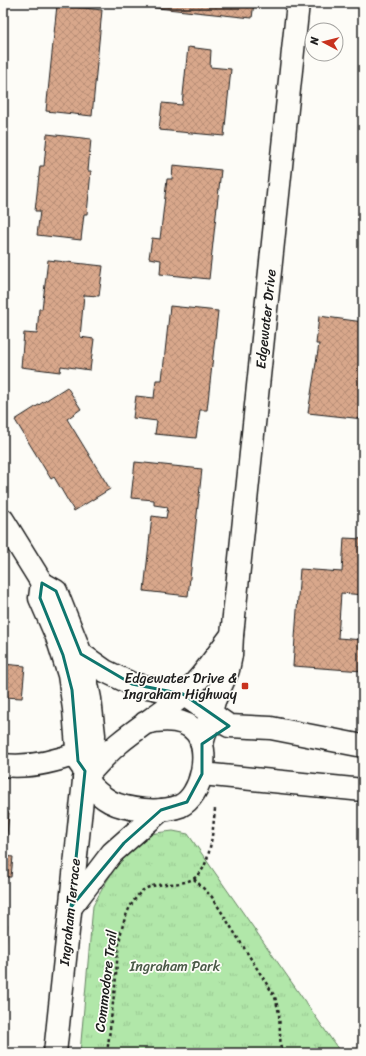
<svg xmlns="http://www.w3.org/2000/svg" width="366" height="1056" viewBox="0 0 366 1056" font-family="Sriracha,sans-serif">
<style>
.grass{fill:url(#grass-tufts);stroke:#668262}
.building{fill:url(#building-cross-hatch);stroke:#1c1c1c}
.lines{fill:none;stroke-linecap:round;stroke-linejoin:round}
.minor-casing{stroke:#1c1c1c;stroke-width:25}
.major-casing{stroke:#1c1c1c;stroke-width:25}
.path{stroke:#1c1c1c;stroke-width:2.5;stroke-dasharray:3 3;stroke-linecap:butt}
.minor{stroke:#fdfcf7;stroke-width:22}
.major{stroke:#fdfcf7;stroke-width:22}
.marked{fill:none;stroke:#0f766e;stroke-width:3;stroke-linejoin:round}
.poi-dot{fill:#c8321e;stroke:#fdfcf7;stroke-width:1.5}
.labels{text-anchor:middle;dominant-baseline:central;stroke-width:3.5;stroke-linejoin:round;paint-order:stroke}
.street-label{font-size:14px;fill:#1c1c1c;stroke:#fdfcf7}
.poi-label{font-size:14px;fill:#1c1c1c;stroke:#fdfcf7;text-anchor:end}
.park-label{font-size:14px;fill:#495946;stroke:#fdfcf7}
</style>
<defs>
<pattern id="grass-tufts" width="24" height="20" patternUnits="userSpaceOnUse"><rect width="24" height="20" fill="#b1e7a9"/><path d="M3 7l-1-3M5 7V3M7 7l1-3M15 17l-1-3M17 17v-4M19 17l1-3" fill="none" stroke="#98c691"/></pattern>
<pattern id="building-cross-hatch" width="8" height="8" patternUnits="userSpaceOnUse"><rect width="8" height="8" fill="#d8a78b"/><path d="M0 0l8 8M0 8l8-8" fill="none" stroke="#b98f77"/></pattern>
</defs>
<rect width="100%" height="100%" fill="#fdfcf7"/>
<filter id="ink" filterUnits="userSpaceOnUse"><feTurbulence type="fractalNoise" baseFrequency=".025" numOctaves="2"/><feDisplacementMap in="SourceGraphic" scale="8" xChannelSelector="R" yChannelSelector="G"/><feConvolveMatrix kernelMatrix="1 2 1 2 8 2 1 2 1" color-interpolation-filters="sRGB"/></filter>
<g filter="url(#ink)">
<path class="grass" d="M173,831L188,834L341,1053H80L93,906C105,883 126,844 152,834C159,832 166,832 173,831Z"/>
<g class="building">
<polygon points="149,3 254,3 252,18 148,7"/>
<polygon points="57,5 102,10 92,116 46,111"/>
<polygon points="188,47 211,50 210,67 231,69 224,136 159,130 162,103 182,105"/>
<polygon points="47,134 91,139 88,171 91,171 87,214 84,214 81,240 37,235 40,211 35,211 40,166 44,166"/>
<polygon points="173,165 221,170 209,279 160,274 161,260 149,258 152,238 160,239 167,179 172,179"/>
<polygon points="48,260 103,266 99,296 84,295 80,337 94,339 90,370 61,366 60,372 21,367 24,333 37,334 39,309 42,309"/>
<polygon points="170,306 218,311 207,410 200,410 196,438 155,434 157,421 133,418 136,396 154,398 156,380 162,380"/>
<polygon points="319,316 363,322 363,419 308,413 319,344 316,344"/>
<polygon points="67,387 81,409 67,419 110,489 74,511 54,477 51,479 15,420"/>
<polygon points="135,462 202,469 188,596 144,591 152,516 166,518 168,507 154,505 154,500 131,498"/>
<polygon points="344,538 363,539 363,595 341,593 338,638 363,640 363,671 293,666 300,569 342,572"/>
<polygon points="3,664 25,666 22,698 3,697"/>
<polygon points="3,812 9,813 5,856 13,857 11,877 3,877"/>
<polygon points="3,925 7,925 3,974"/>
</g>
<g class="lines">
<g class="minor-casing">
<g id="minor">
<polyline points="81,654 105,671 132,684 183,694 229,726 271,728 363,746"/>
<path d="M145,723C162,719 184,718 196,732C211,750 202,796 180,806C169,810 156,811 144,810C114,807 104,801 84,779C95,767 106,754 118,744C137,728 158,715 177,700C199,683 215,657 232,635"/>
<polyline points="202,744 214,701 228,670 231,655 232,635 298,3"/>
<path d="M3,765C29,768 54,762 78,753"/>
<polyline points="202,774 363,790"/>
<polyline points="71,907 112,853 161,810"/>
</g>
</g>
<g class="major-casing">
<g id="major">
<polyline points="3,520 42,583 56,591 81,654 90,699 94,735 93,759 85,771"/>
<polyline points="42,583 40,598 57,637 69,675 74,709 78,761 85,771"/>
<polyline points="55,1053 85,771"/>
</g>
</g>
<g class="path">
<polyline points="194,879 212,897 275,997 279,1013 281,1053"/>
<path d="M107,1053C110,1031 112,1009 115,987C118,956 117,919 139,894C146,886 156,885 166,884C175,884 188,883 196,877C211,866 213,827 215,809"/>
</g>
<use href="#minor" class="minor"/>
<use href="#major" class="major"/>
</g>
</g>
<path class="marked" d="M42,583L56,591L81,654L132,684L183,694L229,726L202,744V774L187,802L161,810L124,843L71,907L85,771L78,761L72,690L63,655L40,598Z"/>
<rect class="poi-dot" x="241" y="682" width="8" height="8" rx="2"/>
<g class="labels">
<g class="street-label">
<text transform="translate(266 319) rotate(-84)">Edgewater Drive</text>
<text transform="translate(70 912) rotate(-84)">Ingraham Terrace</text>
<text transform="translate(106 981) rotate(-83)">Commodore Trail</text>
</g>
<g class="poi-label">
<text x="237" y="678">Edgewater Drive &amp;<tspan x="237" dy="16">Ingraham Highway</tspan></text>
</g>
<g class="park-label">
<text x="175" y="966">Ingraham Park</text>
</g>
</g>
<rect width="366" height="1056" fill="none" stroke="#fdfcf7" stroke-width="16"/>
<rect x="8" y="8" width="350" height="1040" fill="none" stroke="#1c1c1c" stroke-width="1.5" filter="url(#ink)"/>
<g transform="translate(324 42) rotate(277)"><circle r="19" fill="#fdfcf7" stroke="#a3a29f"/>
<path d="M0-3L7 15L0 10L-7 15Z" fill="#c8321e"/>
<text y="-6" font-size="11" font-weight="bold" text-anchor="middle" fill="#1c1c1c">N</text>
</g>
</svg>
